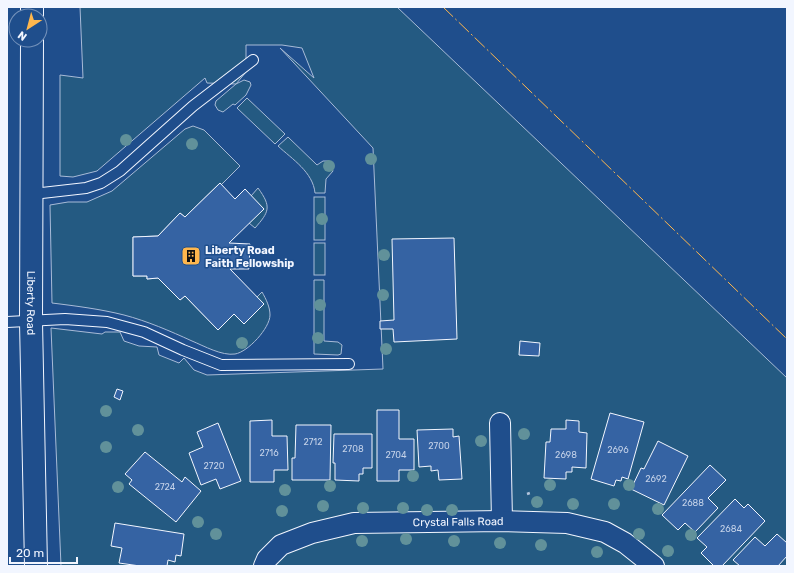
<svg xmlns="http://www.w3.org/2000/svg" width="794" height="573" viewBox="0 0 794 573" font-family="Rubik,sans-serif">
<style>
.green{fill:#245a82;stroke:#a8bbd7}
.building{fill:#3563a3;stroke:#f2f6ff}
.lines{fill:none;stroke-linecap:round;stroke-linejoin:round}
.service-casing{stroke:#f2f6ff;stroke-width:12}
.minor-casing{stroke:#f2f6ff;stroke-width:22}
.secondary-casing{stroke:#f2f6ff;stroke-width:24}
.path{stroke:#b3c4dc;stroke-width:2.5;stroke-dasharray:3 2;stroke-linecap:butt}
.service{stroke:#1f4e8c;stroke-width:10}
.minor{stroke:#1f4e8c;stroke-width:20}
.secondary{stroke:#1f4e8c;stroke-width:22}
.power{stroke:#ffb74d;stroke-width:1;stroke-dasharray:14 3 2 3;stroke-linecap:butt}
.tree{fill:#61919a}
.labels{text-anchor:middle;dominant-baseline:central;stroke-width:3;stroke-linejoin:round;paint-order:stroke}
.number-label{font-size:9px;fill:#c3d1e8}
.poi-label{font-size:11px;font-weight:bold;fill:#f2f6ff;stroke:#1f4e8c;text-anchor:start}
.street-label{font-size:11px;fill:#f2f6ff;stroke:#1f4e8c}
</style>
<rect width="100%" height="100%" fill="#1f4e8c"/>
<g class="green">
<polygon points="80,7 397,7 787,378 787,566 61,566 51,328 102,334 105,332 120,332 124,341 139,346 157,347 159,355 179,363 184,358 194,370 207,375 383,369 373,148 280,48 314,78 302,48 282,45 246,45 246,72 236,84 244,80 250,82 251,85 246,95 235,105 233,104 223,112 218,110 215,105 216,101 236,84 207,83 205,78 97,171 73,177 60,176 60,75 83,78"/>
<polygon points="247,98 285,134 275,144 237,108"/>
<path d="M193,126L204,130L240,166L221,185L220,183L185,217L180,213L158,236L133,237V276H147V279L158,278L180,300L185,296L218,330L234,314L244,323L257,297L262,292C266,299 270,307 270,315C270,328 248,352 235,354C222,356 204,346 192,341C170,331 147,321 124,315C100,309 76,306 52,303L50,205L68,202H87L112,191L185,129Z"/>
<path d="M288,137L317,165L323,161H329L333,171L326,179L325,193H315C313,172 292,159 278,146Z"/>
<path d="M258,188C272,207 269,212 255,228L249,223L263,209L251,196Z"/>
<rect x="314" y="197" width="11" height="43"/>
<rect x="314" y="243" width="11" height="32"/>
<polygon points="314,280 324,280 324,341 338,342 342,345 341,354 338,355 314,354"/>
</g>
<g class="building">
<polygon points="220,183 235,199 245,189 264,209 229,243 250,244 249,269 230,269 264,304 244,324 234,314 218,330 185,296 180,300 158,278 147,279 147,276 133,276 133,237 158,236 180,213 185,217"/>
<polygon points="454,238 457,339 394,342 393,329 380,329 380,321 394,320 392,239"/>
<polygon points="520,341 540,343 539,356 519,355"/>
<polygon points="117,389 123,391 120,400 114,397"/>
<polygon points="377,410 399,410 399,439 414,439 414,470 399,470 399,481 377,481"/>
<polygon points="610,413 644,422 628,479 622,477 621,481 616,480 614,486 591,479"/>
<polygon points="272,420 272,436 287,436 288,470 274,470 274,482 250,482 250,421"/>
<polygon points="566,420 579,421 579,432 587,433 586,468 572,467 572,472 566,472 566,479 544,478 546,442 550,442 551,429 566,429"/>
<polygon points="218,423 241,481 220,489 216,479 201,485 189,453 203,447 197,432"/>
<polygon points="296,425 331,425 330,480 292,480 292,458 295,458"/>
<polygon points="453,429 453,437 459,436 462,479 439,480 438,470 431,471 431,466 419,467 417,430"/>
<polygon points="334,434 372,434 372,468 363,468 363,474 359,474 359,481 335,480 335,463 333,463"/>
<polygon points="658,441 688,456 664,505 631,489 641,468 644,469"/>
<polygon points="145,452 182,482 185,477 201,491 176,522 129,484 132,480 125,474"/>
<polygon points="710,465 726,480 708,498 718,508 695,532 685,523 678,530 662,515"/>
<polygon points="735,499 744,508 748,504 765,521 722,566 714,566 701,553 707,547 697,538"/>
<polygon points="115,523 184,534 181,556 176,555 175,562 168,560 167,566 140,566 119,563 122,548 111,546"/>
<polygon points="777,534 787,543 787,556 778,566 740,566 733,560 755,537 765,546"/>
</g>
<g class="lines">
<g class="service-casing">
<g id="service">
<polyline points="33,194 86,188 101,183 120,171 193,106 253,60"/>
<polyline points="7,322 65,319 107,322 144,332 183,350 221,365 349,364"/>
</g>
</g>
<g class="minor-casing">
<g id="minor">
<polyline points="500,423 502,521"/>
<path id="s1" d="M264,566L267,559L281,545L312,533L354,523L502,521L567,523L605,532L625,543L654,566"/>
</g>
</g>
<g class="secondary-casing">
<g id="secondary">
<polyline points="32,7 32,16"/>
<path id="s2" d="M32,40L31,322L36,566"/>
</g>
</g>
<polyline class="path" points="527,494 530,493"/>
<use href="#service" class="service"/>
<use href="#minor" class="minor"/>
<use href="#secondary" class="secondary"/>
<polyline class="power" points="443,7 787,339"/>
</g>
<g class="tree">
<circle cx="126" cy="140" r="6"/>
<circle cx="192" cy="144" r="6"/>
<circle cx="371" cy="159" r="6"/>
<circle cx="329" cy="166" r="6"/>
<circle cx="322" cy="219" r="6"/>
<circle cx="384" cy="255" r="6"/>
<circle cx="383" cy="295" r="6"/>
<circle cx="320" cy="305" r="6"/>
<circle cx="318" cy="338" r="6"/>
<circle cx="242" cy="343" r="6"/>
<circle cx="386" cy="349" r="6"/>
<circle cx="106" cy="411" r="6"/>
<circle cx="138" cy="430" r="6"/>
<circle cx="524" cy="434" r="6"/>
<circle cx="481" cy="441" r="6"/>
<circle cx="106" cy="447" r="6"/>
<circle cx="413" cy="476" r="6"/>
<circle cx="550" cy="485" r="6"/>
<circle cx="629" cy="485" r="6"/>
<circle cx="330" cy="486" r="6"/>
<circle cx="118" cy="487" r="6"/>
<circle cx="285" cy="490" r="6"/>
<circle cx="537" cy="502" r="6"/>
<circle cx="573" cy="504" r="6"/>
<circle cx="614" cy="504" r="6"/>
<circle cx="323" cy="506" r="6"/>
<circle cx="363" cy="508" r="6"/>
<circle cx="403" cy="508" r="6"/>
<circle cx="658" cy="509" r="6"/>
<circle cx="427" cy="510" r="6"/>
<circle cx="452" cy="510" r="6"/>
<circle cx="282" cy="511" r="6"/>
<circle cx="198" cy="522" r="6"/>
<circle cx="216" cy="534" r="6"/>
<circle cx="639" cy="534" r="6"/>
<circle cx="691" cy="535" r="6"/>
<circle cx="406" cy="539" r="6"/>
<circle cx="362" cy="541" r="6"/>
<circle cx="454" cy="541" r="6"/>
<circle cx="500" cy="543" r="6"/>
<circle cx="541" cy="545" r="6"/>
<circle cx="668" cy="551" r="6"/>
<circle cx="597" cy="552" r="6"/>
</g>
<defs>
<g id="building-square" transform="scale(1)"><rect x="-9" y="-9" width="18" height="18" rx="4" fill="#ffb74d" stroke="#1f4e8c"/><path d="M-4-6H4V6H1V3H-1V6H-4ZM-2.5-4.3h1.7v1.8h-1.7ZM.8-4.3h1.7v1.8H.8ZM-2.5-1h1.7V.8h-1.7ZM.8-1h1.7V.8H.8Z" fill="#111"/></g>
</defs>
<g fill-rule="evenodd">
<use href="#building-square" x="191" y="256"/>
</g>
<g class="labels">
<g class="number-label">
<text x="313" y="442">2712</text>
<text x="439" y="446">2700</text>
<text x="353" y="449">2708</text>
<text x="618" y="450">2696</text>
<text x="269" y="453">2716</text>
<text x="396" y="455">2704</text>
<text x="566" y="455">2698</text>
<text x="214" y="466">2720</text>
<text x="656" y="479">2692</text>
<text x="165" y="487">2724</text>
<text x="693" y="503">2688</text>
<text x="731" y="529">2684</text>
</g>
<g class="poi-label">
<text x="205" y="250">Liberty Road<tspan x="205" dy="13">Faith Fellowship</tspan></text>
</g>
<g class="street-label">
<text stroke="none"><textPath href="#s2" startOffset="263">Liberty Road</textPath></text>
<text stroke="none"><textPath href="#s1" startOffset="208">Crystal Falls Road</textPath></text>
</g>
</g>
<rect width="794" height="573" fill="none" stroke="#f2f6ff" stroke-width="16"/>
<g transform="translate(28 28) rotate(216)"><circle r="19" fill="#1f4e8c" stroke="#7391ba"/>
<path d="M0-3L7 15L0 10L-7 15Z" fill="#ffb74d"/>
<text y="-6" font-size="11" font-weight="bold" text-anchor="middle" fill="#f2f6ff">N</text>
</g>
<path d="M10 557v6h67v-6" fill="none" stroke="#f2f6ff" stroke-width="2"/>
<text x="16" y="557" font-size="12" fill="#f2f6ff" stroke="#1f4e8c" stroke-width="3" paint-order="stroke">20 m</text>
</svg>
